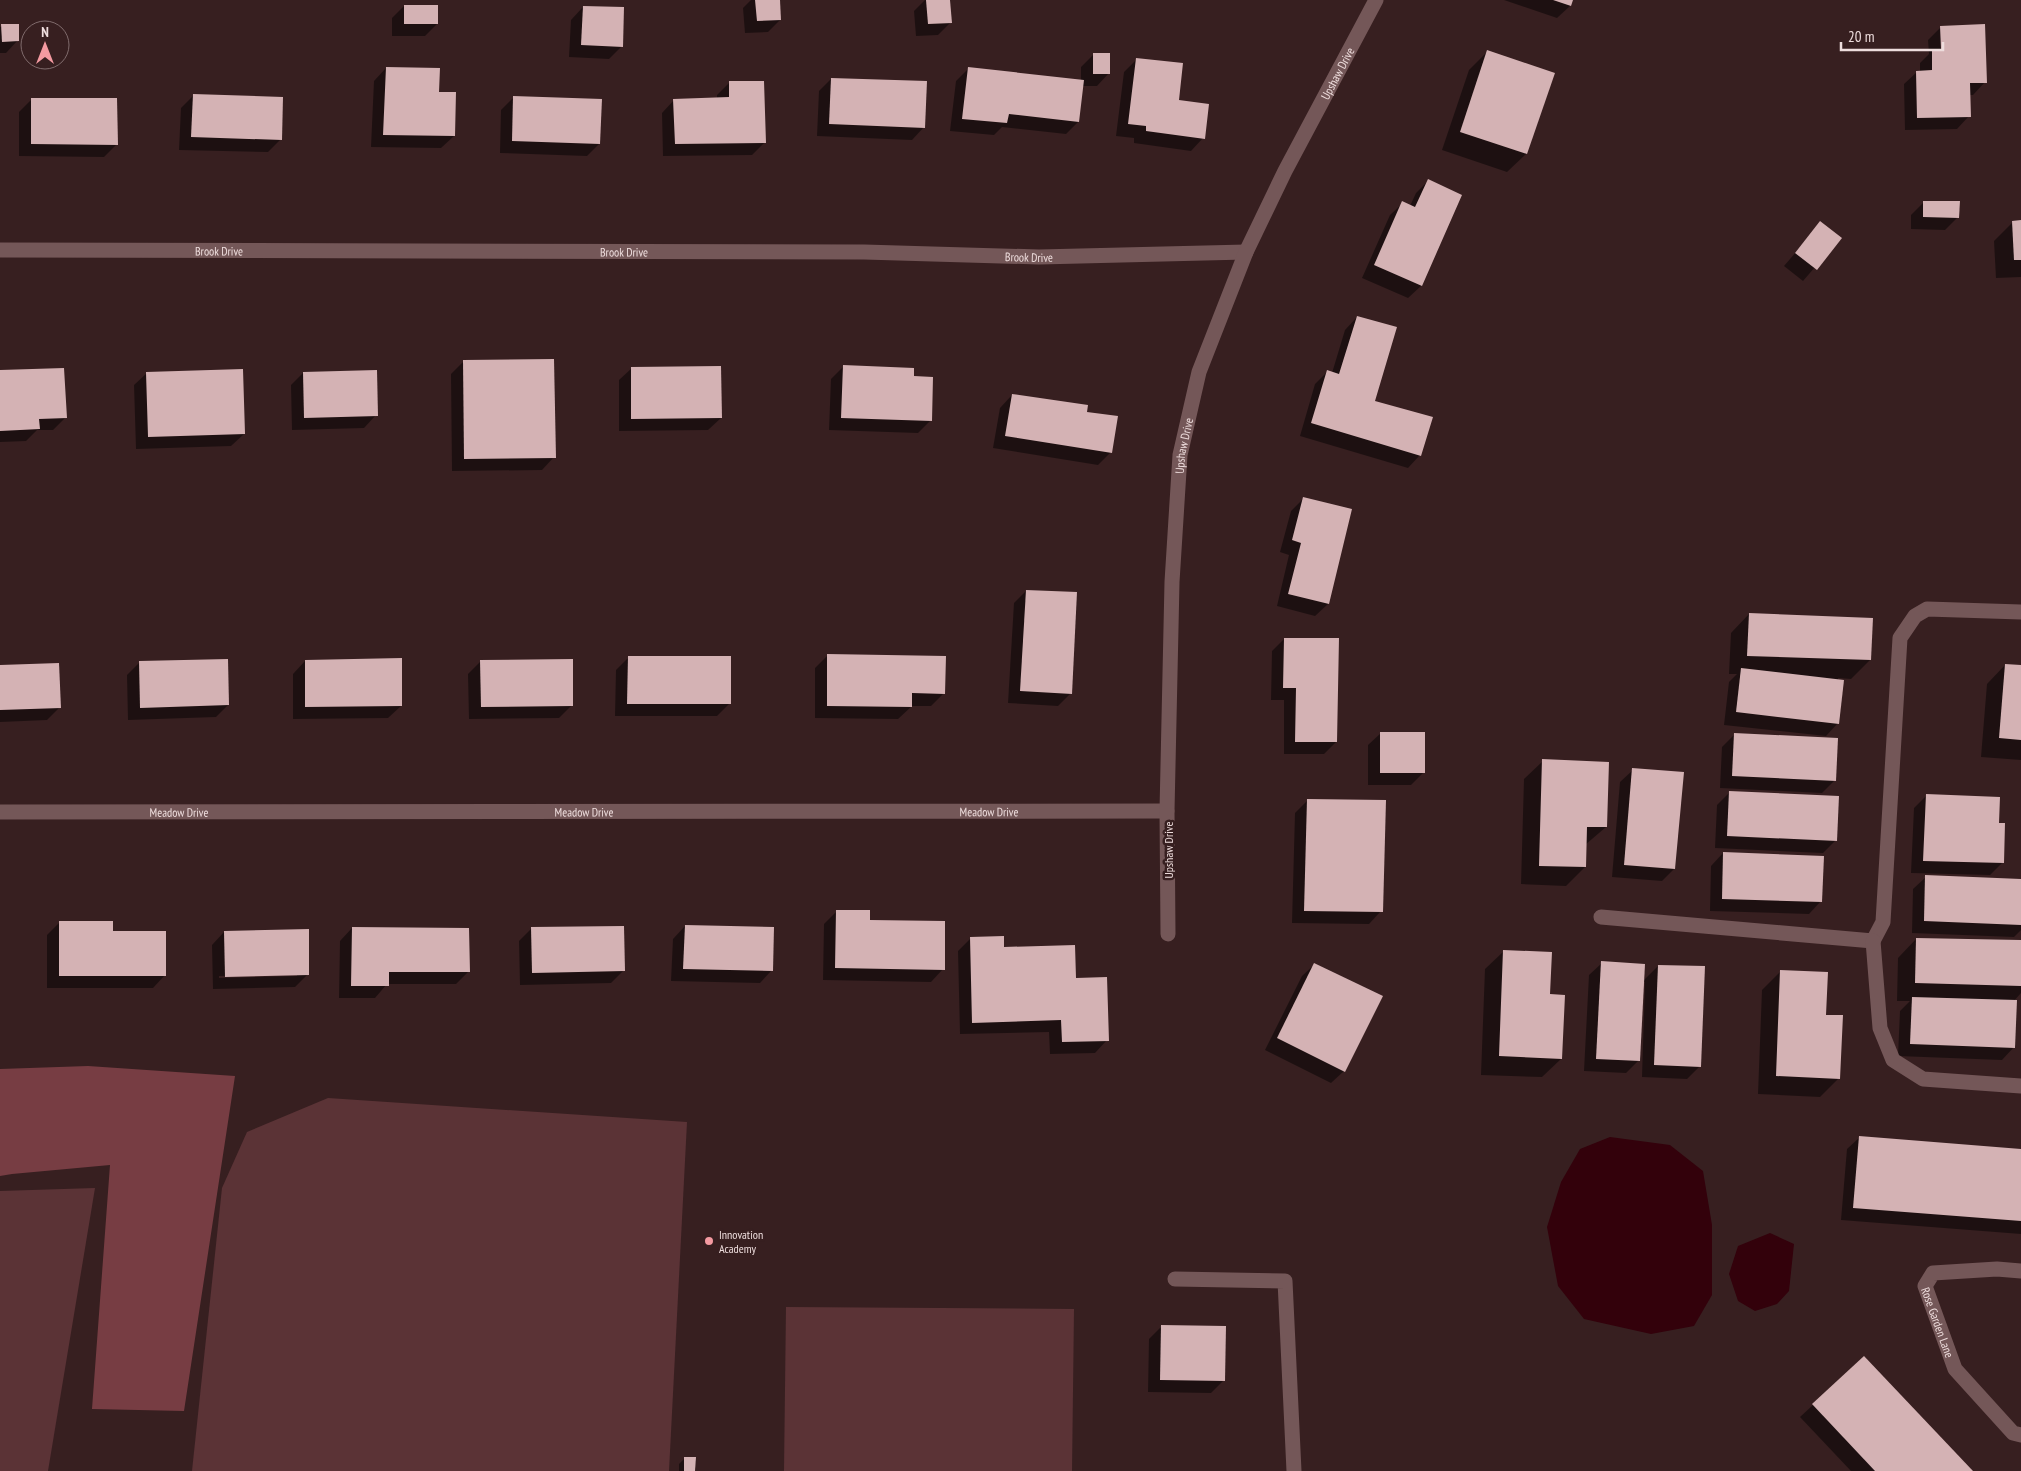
<svg xmlns="http://www.w3.org/2000/svg" width="2021" height="1471" viewBox="0 0 2021 1471" font-family="'PT Sans Narrow',sans-serif">
<style>
.green{fill:#5b3336}
.forest{fill:#773d43}
.water{fill:#33010b}
.shadow{fill:#0007;fill-rule:evenodd}
.building{fill:#d4b2b4}
.lines{fill:none;stroke-linecap:round;stroke-linejoin:round}
.minor{stroke:#745758;stroke-width:15}
.poi-dot{fill:#f49aa1;stroke:#371f20;stroke-width:2}
.labels{text-anchor:middle;dominant-baseline:central;stroke-width:5;stroke-linejoin:round;paint-order:stroke}
.street-label{font-size:12px;fill:#edd;stroke:#371f20}
.poi-label{font-size:12px;fill:#edd;stroke:#371f20;text-anchor:start}
</style>
<rect width="100%" height="100%" fill="#371f20"/>
<g class="green">
<polygon points="328,1098 687,1122 669,1471 192,1471 222,1188 247,1132"/>
<polygon points="95,1188 48,1471 0,1471 0,1191"/>
<polygon points="786,1307 1074,1309 1072,1471 784,1471"/>
</g>
<polygon class="forest" points="88,1066 235,1076 184,1411 92,1409 110,1165 12,1174 0,1176 0,1069"/>
<g class="water">
<polygon points="1610,1137 1670,1145 1703,1171 1712,1225 1712,1295 1694,1326 1651,1334 1584,1319 1558,1286 1547,1227 1561,1182 1580,1149"/>
<polygon points="1770,1233 1794,1244 1789,1291 1777,1304 1755,1311 1738,1301 1729,1274 1738,1246"/>
</g>
<g class="shadow">
<polygon points="751,0 778,0 780,20 768,32 745,33 743,8"/>
<polygon points="925,0 949,0 950,23 938,35 916,36 914,11"/>
<polygon points="1504,0 1572,0 1570,6 1557,18"/>
<polygon points="404,6 437,24 425,36 392,36 392,18"/>
<polygon points="583,7 622,46 609,59 569,57 571,20"/>
<polygon points="2,26 18,40 6,53 0,53 0,27"/>
<polygon points="1941,27 1985,82 1973,95 1969,95 1969,116 1957,129 1905,130 1904,84 1917,72 1920,72 1920,63 1929,54 1928,40"/>
<polygon points="1487,52 1553,74 1526,154 1507,172 1442,150 1469,70"/>
<polygon points="1094,54 1109,73 1097,86 1082,86 1078,122 1066,134 1002,127 994,135 950,131 956,81 969,68 1081,81 1081,67"/>
<polygon points="1137,59 1203,138 1191,151 1134,143 1134,138 1116,136 1124,72"/>
<polygon points="386,68 438,93 454,136 441,148 371,147 374,81"/>
<polygon points="831,79 924,127 912,140 817,136 819,91"/>
<polygon points="729,83 765,142 752,155 663,156 662,113 674,100 717,99 717,95"/>
<polygon points="194,95 280,140 268,152 179,150 181,108"/>
<polygon points="514,97 599,144 587,156 500,153 501,110"/>
<polygon points="32,99 117,144 104,157 19,156 19,112"/>
<polygon points="1428,181 1460,195 1421,286 1408,298 1362,278 1390,215 1403,203 1410,206 1416,193"/>
<polygon points="1924,202 1958,217 1945,230 1911,229 1911,215"/>
<polygon points="2013,222 2021,222 2021,277 1996,278 1994,241"/>
<polygon points="1821,223 1840,238 1803,281 1784,266"/>
<polygon points="1357,317 1373,401 1420,455 1408,468 1300,436 1315,384 1327,372 1332,373 1345,330"/>
<polygon points="463,362 554,457 542,470 452,471 451,374"/>
<polygon points="844,366 913,377 931,420 918,433 829,430 831,379"/>
<polygon points="632,368 721,418 708,430 619,431 619,380"/>
<polygon points="0,371 65,418 53,430 37,430 26,441 0,442"/>
<polygon points="147,373 244,434 231,446 136,449 134,385"/>
<polygon points="303,373 376,415 364,428 292,430 291,385"/>
<polygon points="1012,395 1085,413 1111,452 1098,465 993,448 1000,408"/>
<polygon points="1303,499 1328,604 1315,616 1277,606 1289,555 1280,552 1291,511"/>
<polygon points="1026,591 1071,693 1058,706 1008,703 1014,603"/>
<polygon points="1749,614 1870,660 1851,679 1838,678 1838,723 1826,736 1724,725 1729,682 1737,674 1729,674 1731,633"/>
<polygon points="1284,639 1336,742 1324,754 1284,754 1284,700 1271,700 1272,651"/>
<polygon points="828,655 943,694 931,706 912,706 898,719 815,718 815,668"/>
<polygon points="628,658 730,703 717,716 615,716 616,670"/>
<polygon points="305,661 401,706 388,718 293,719 293,674"/>
<polygon points="480,662 572,705 559,718 469,719 468,674"/>
<polygon points="139,663 228,705 216,717 128,720 127,675"/>
<polygon points="2005,665 2021,666 2021,760 1981,757 1987,684"/>
<polygon points="0,667 60,707 47,720 0,722"/>
<polygon points="1381,733 1424,772 1411,785 1368,785 1368,745"/>
<polygon points="1734,735 1835,780 1822,793 1720,788 1722,747"/>
<polygon points="1543,761 1606,827 1585,845 1585,867 1566,886 1521,884 1524,779"/>
<polygon points="1633,770 1674,869 1662,881 1612,877 1620,782"/>
<polygon points="1730,792 1836,840 1823,853 1715,848 1717,805"/>
<polygon points="1926,796 1998,825 2004,825 2002,863 1990,875 1911,873 1914,808"/>
<polygon points="1308,800 1381,911 1369,924 1292,923 1295,813"/>
<polygon points="1723,853 1821,901 1809,914 1710,911 1711,866"/>
<polygon points="1926,877 2021,880 2021,930 2014,937 1912,933 1913,889"/>
<polygon points="837,911 869,921 943,969 931,982 823,980 824,924"/>
<polygon points="60,922 112,933 165,975 153,988 47,988 47,935"/>
<polygon points="685,926 772,970 760,983 671,981 673,939"/>
<polygon points="352,928 468,972 456,984 387,984 375,998 339,998 340,941"/>
<polygon points="531,929 624,970 611,983 520,985 519,941"/>
<path d="M224,932L308,974L295,987L213,989L212,945ZM297,974V976L219,978V976Z"/>
<polygon points="971,938 1003,949 1074,979 1107,1040 1095,1053 1050,1054 1049,1032 960,1034 958,951"/>
<polygon points="1916,939 2021,941 2021,993 2013,1002 2014,1047 2002,1060 1898,1056 1900,1011 1910,1001 1897,1001 1898,958"/>
<polygon points="1504,951 1549,995 1561,1059 1542,1077 1481,1075 1485,969"/>
<polygon points="1602,963 1643,981 1658,966 1700,1066 1687,1079 1642,1077 1645,982 1643,982 1639,1060 1626,1073 1584,1071 1589,975"/>
<polygon points="1315,964 1344,1071 1331,1083 1265,1050 1302,976"/>
<polygon points="1780,972 1825,1016 1839,1078 1820,1097 1758,1094 1762,990"/>
<polygon points="1860,1137 2021,1150 2021,1234 1841,1220 1847,1149"/>
<polygon points="1161,1327 1224,1380 1211,1393 1148,1392 1149,1339"/>
<polygon points="1813,1405 1971,1471 1851,1471 1800,1417"/>
<polygon points="685,1458 694,1471 679,1471 679,1464"/>
</g>
<g class="building">
<polygon points="755,0 780,0 781,20 757,21"/>
<polygon points="926,0 950,0 952,23 928,24"/>
<polygon points="1553,0 1573,0 1571,6"/>
<rect x="404" y="5" width="34" height="19"/>
<polygon points="583,6 624,7 623,47 581,45"/>
<polygon points="1,24 19,24 19,41 2,42"/>
<polygon points="1985,24 1987,83 1970,83 1971,117 1917,118 1916,71 1932,70 1932,49 1941,49 1940,26"/>
<polygon points="1487,50 1555,73 1527,154 1460,132"/>
<rect x="1093" y="53" width="17" height="21"/>
<polygon points="1136,58 1183,63 1179,100 1209,104 1205,139 1146,131 1146,126 1128,124"/>
<polygon points="386,67 440,68 439,92 456,92 455,136 383,135"/>
<polygon points="968,67 1084,80 1079,122 1009,114 1007,123 962,119"/>
<polygon points="831,78 927,81 925,128 829,124"/>
<polygon points="729,81 764,81 766,143 675,144 673,99 729,97"/>
<polygon points="193,94 283,97 282,140 191,137"/>
<polygon points="513,96 602,99 600,144 512,141"/>
<polygon points="31,98 117,98 118,145 31,144"/>
<polygon points="1428,179 1462,195 1422,286 1374,265 1402,201 1415,207"/>
<polygon points="1923,201 1960,201 1959,218 1923,217"/>
<polygon points="2021,220 2021,260 2014,260 2012,221"/>
<polygon points="1820,221 1842,238 1817,270 1795,253"/>
<polygon points="1357,316 1397,327 1375,401 1433,417 1421,456 1311,423 1327,370 1339,374"/>
<polygon points="554,359 556,458 464,459 463,360"/>
<polygon points="843,365 914,368 914,376 933,377 932,421 841,418"/>
<polygon points="721,366 722,418 631,419 631,367"/>
<polygon points="64,368 67,418 39,419 40,429 0,431 0,370"/>
<polygon points="243,369 245,434 148,437 146,372"/>
<polygon points="377,370 378,416 304,418 303,372"/>
<polygon points="1012,394 1088,405 1087,412 1118,416 1112,453 1005,436"/>
<polygon points="1303,497 1352,509 1329,604 1288,594 1301,543 1292,540"/>
<polygon points="1026,590 1077,592 1072,694 1020,691"/>
<polygon points="1749,613 1873,618 1871,660 1747,656"/>
<polygon points="1284,638 1339,638 1337,742 1295,742 1296,688 1283,688"/>
<polygon points="827,654 946,656 945,694 912,693 912,707 827,706"/>
<polygon points="628,656 731,656 731,704 627,704"/>
<polygon points="402,658 402,706 305,707 305,660"/>
<polygon points="228,659 229,705 140,708 139,661"/>
<polygon points="573,659 573,706 481,707 480,660"/>
<polygon points="59,663 61,708 0,710 0,665"/>
<polygon points="2005,664 2021,665 2021,740 1999,738"/>
<polygon points="1741,668 1844,680 1839,724 1736,712"/>
<rect x="1380" y="732" width="45" height="41"/>
<polygon points="1734,733 1838,738 1836,781 1732,776"/>
<polygon points="1542,759 1609,762 1607,827 1587,827 1586,867 1539,866"/>
<polygon points="1632,768 1684,772 1675,869 1624,865"/>
<polygon points="1729,791 1839,796 1837,841 1727,836"/>
<polygon points="1926,794 2000,797 1999,823 2005,823 2004,863 1923,861"/>
<polygon points="1307,799 1386,800 1383,912 1304,911"/>
<polygon points="1723,852 1824,856 1822,902 1722,899"/>
<polygon points="1925,875 2021,879 2021,925 1924,921"/>
<polygon points="836,910 870,910 870,920 945,921 945,970 835,968"/>
<polygon points="59,921 113,921 113,931 166,931 166,976 59,976"/>
<polygon points="685,925 774,927 773,971 683,969"/>
<polygon points="624,926 625,971 532,973 531,927"/>
<polygon points="352,927 469,928 470,972 389,972 389,986 351,986"/>
<polygon points="309,929 309,975 225,977 224,931"/>
<polygon points="1004,936 1004,947 1075,945 1076,978 1107,977 1109,1041 1062,1042 1061,1020 972,1023 970,937"/>
<polygon points="1916,938 2021,940 2021,986 1915,983"/>
<polygon points="1503,950 1552,952 1550,994 1565,995 1562,1059 1499,1056"/>
<polygon points="1601,961 1645,964 1640,1061 1596,1059"/>
<polygon points="1314,963 1383,996 1345,1072 1277,1038"/>
<polygon points="1658,965 1705,966 1701,1067 1654,1065"/>
<polygon points="1780,970 1828,972 1826,1015 1843,1015 1840,1079 1776,1076"/>
<polygon points="1912,997 2017,1000 2015,1048 1910,1044"/>
<polygon points="1859,1136 2021,1149 2021,1221 1853,1208"/>
<polygon points="1161,1325 1226,1326 1225,1381 1160,1380"/>
<polygon points="1864,1356 1973,1471 1875,1471 1812,1404"/>
<polygon points="684,1457 696,1457 695,1471 684,1471"/>
</g>
<g class="lines">
<g class="minor">
<path id="s1" d="M0,250L864,252L1039,257L1246,252"/>
<path id="s2" d="M0,812L1167,811"/>
<polyline points="1601,917 1873,941 1883,922 1900,638 1915,616 1927,609 2021,612"/>
<path id="s3" d="M1168,934L1167,811L1172,582L1180,455L1199,372L1246,252L1285,171L1376,0"/>
<polyline points="1873,941 1880,1028 1893,1060 1923,1079 2021,1086"/>
<path id="s4" d="M2021,1271L1997,1269L1933,1273L1925,1286L1955,1369L2013,1433L2021,1435"/>
<polyline points="1175,1279 1285,1281 1294,1471"/>
</g>
</g>
<circle class="poi-dot" cx="709" cy="1241" r="5"/>
<g class="labels">
<g class="street-label">
<text stroke="none"><textPath href="#s3" startOffset="894">Upshaw Drive</textPath></text>
<text stroke="none"><textPath href="#s1" startOffset="219">Brook Drive</textPath></text>
<text stroke="none"><textPath href="#s1" startOffset="624">Brook Drive</textPath></text>
<text stroke="none"><textPath href="#s1" startOffset="1029">Brook Drive</textPath></text>
<text stroke="none"><textPath href="#s3" startOffset="489">Upshaw Drive</textPath></text>
<text stroke="none"><textPath href="#s2" startOffset="989">Meadow Drive</textPath></text>
<text stroke="none"><textPath href="#s2" startOffset="179">Meadow Drive</textPath></text>
<text stroke="none"><textPath href="#s2" startOffset="584">Meadow Drive</textPath></text>
<text transform="translate(1168 850) rotate(-90)">Upshaw Drive</text>
<text stroke="none"><textPath href="#s4" startOffset="142">Rose Garden Lane</textPath></text>
</g>
<g class="poi-label">
<text x="719" y="1234">Innovation<tspan x="719" dy="14">Academy</tspan></text>
</g>
</g>
<g transform="translate(45 45)"><circle r="24" fill="#371f20" stroke="#806b6c"/>
<path d="M0-4L9 19L0 12L-9 19Z" fill="#f49aa1"/>
<text y="-8" font-size="14" font-weight="bold" text-anchor="middle" fill="#eedddd">N</text>
</g>
<path d="M1841 42v8h102v-8" fill="none" stroke="#eedddd" stroke-width="2.5"/>
<text x="1848" y="42" font-size="15" fill="#eedddd" stroke="#371f20" stroke-width="4" paint-order="stroke">20 m</text>
</svg>
